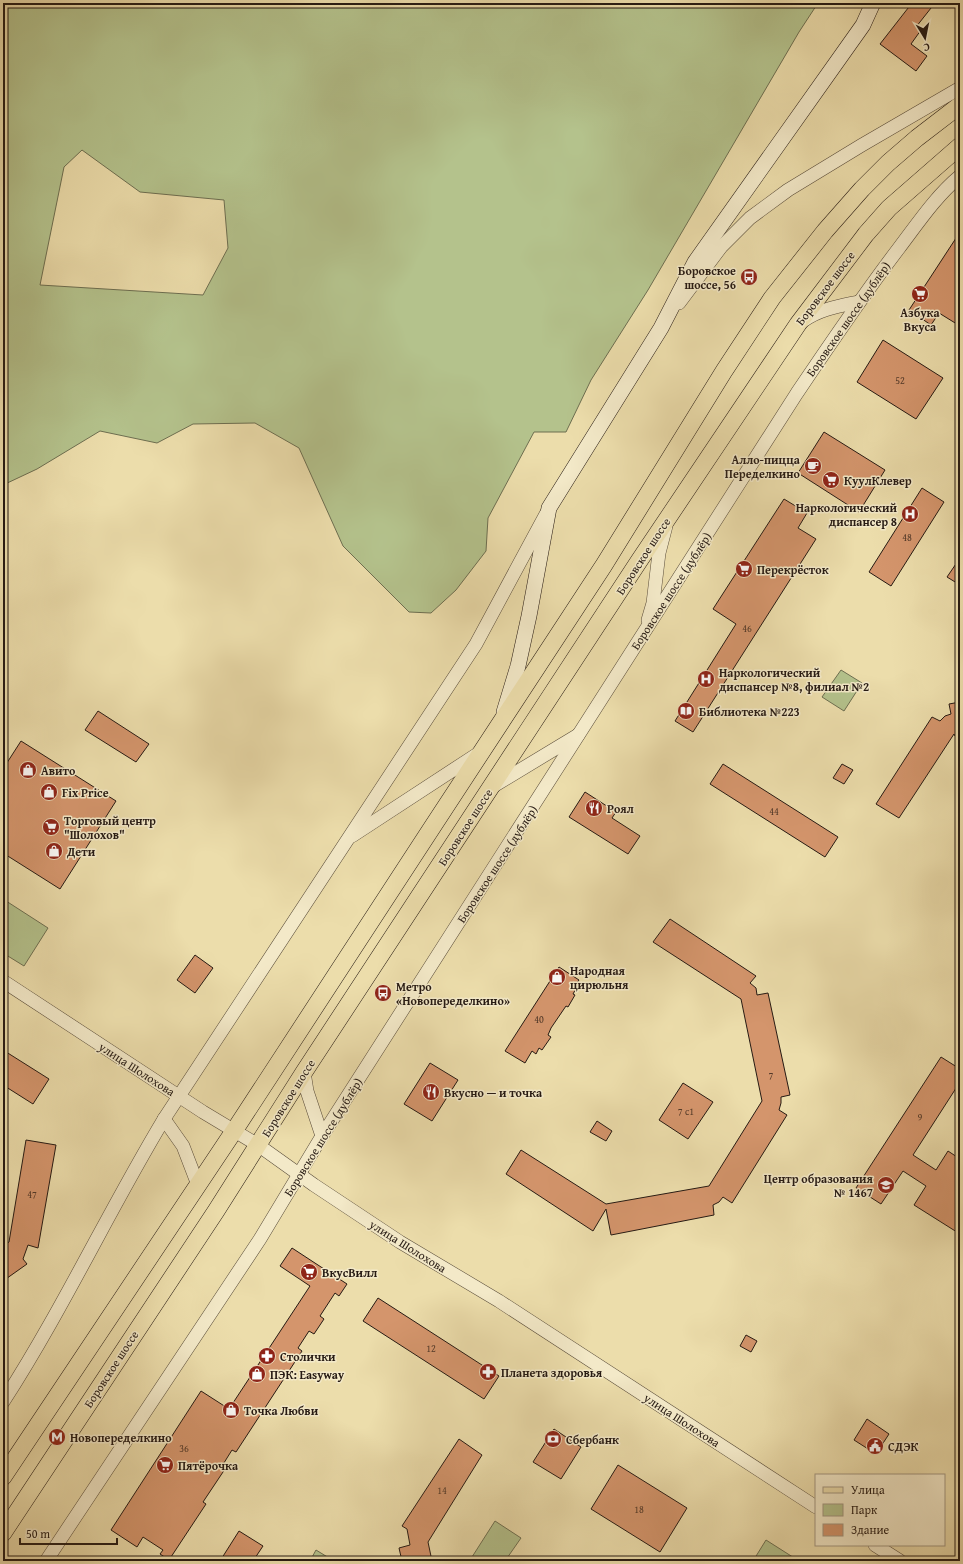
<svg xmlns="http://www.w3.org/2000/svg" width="963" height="1564" viewBox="0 0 963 1564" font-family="'Gentium Book Plus',serif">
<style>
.green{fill:#b4c28c;stroke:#6d6e50;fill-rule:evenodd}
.building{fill:#d4956c;stroke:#261a13}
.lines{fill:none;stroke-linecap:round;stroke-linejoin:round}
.tertiary-casing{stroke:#584b39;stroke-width:14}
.secondary-casing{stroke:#261a13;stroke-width:16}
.primary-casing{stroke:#261a13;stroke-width:18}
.tertiary{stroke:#f3e9c8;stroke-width:13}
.secondary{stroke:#f3e9c8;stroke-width:15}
.primary{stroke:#ecddab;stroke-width:17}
.labels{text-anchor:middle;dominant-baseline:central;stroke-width:3;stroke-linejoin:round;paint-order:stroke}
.number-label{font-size:10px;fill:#523929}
.poi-label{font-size:12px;font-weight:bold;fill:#261a13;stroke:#f3e9c8;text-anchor:start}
.street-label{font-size:12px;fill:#261a13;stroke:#f3e9c8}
</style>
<rect width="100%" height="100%" fill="#ecddab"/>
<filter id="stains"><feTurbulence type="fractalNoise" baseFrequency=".005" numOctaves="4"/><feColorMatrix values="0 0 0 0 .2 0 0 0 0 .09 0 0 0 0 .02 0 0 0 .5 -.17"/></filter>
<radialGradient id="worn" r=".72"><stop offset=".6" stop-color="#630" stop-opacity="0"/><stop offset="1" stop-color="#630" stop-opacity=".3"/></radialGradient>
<g class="green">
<path d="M3,3H818L799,32L648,290L591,380L566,432H534L488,518L486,551L456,590L431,613L409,612L343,546L299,448L255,423L193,424L157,443L100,431L37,469L3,485ZM82,150L140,192L224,200L228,248L203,295L40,285L64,167Z"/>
<polygon points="841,670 862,683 844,711 822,697"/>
<polygon points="3,899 48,928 24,966 3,953"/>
<polygon points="495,1521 521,1538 505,1561 479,1561 472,1557"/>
<polygon points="766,1540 799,1561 753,1561"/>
<polygon points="316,1550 334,1561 310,1561"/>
</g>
<g class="building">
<polygon points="912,3 935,3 916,27 921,30 911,44 927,56 916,71 880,44"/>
<polygon points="960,232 960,326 939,313 931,325 909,310"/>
<polygon points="883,340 943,378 916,419 857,382"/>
<polygon points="824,432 885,470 859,512 798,473"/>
<polygon points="922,488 944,502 891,586 869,572"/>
<polygon points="784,499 807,513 798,528 816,539 693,732 675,721 736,624 713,609"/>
<polygon points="960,558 960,585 947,577"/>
<polygon points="960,702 960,735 955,736 954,734 899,818 876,804 932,717 940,721 945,716 951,714 949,704"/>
<polygon points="98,711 149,744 136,762 85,730"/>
<polygon points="21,741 116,801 60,889 3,853 3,769"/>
<polygon points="723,764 838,837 825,857 710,784"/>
<polygon points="842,764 853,770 844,784 833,778"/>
<polygon points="585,792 616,812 612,818 640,836 628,854 569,817"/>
<polygon points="670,919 756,976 750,983 756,988 757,995 768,993 790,1095 781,1097 781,1103 779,1110 787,1115 732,1203 723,1197 719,1202 713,1205 714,1215 611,1235 606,1209 593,1231 506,1174 521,1150 606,1204 709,1186 762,1101 741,999 653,942"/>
<polygon points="195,955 213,968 195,993 177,980"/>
<polygon points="559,967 579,980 576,984 578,985 573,994 575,995 568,1007 566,1006 551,1028 548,1035 551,1037 542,1050 539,1048 536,1054 532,1051 525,1063 505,1051"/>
<polygon points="3,1050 49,1079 33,1104 3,1085"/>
<polygon points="941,1057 960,1069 960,1082 913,1155 936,1170 948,1151 960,1159 960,1234 914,1205 926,1186 903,1171 881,1204 856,1188"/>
<polygon points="430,1063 458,1080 432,1121 404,1104"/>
<polygon points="683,1083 713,1102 688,1139 659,1120"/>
<polygon points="597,1121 612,1131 606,1141 590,1132"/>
<polygon points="26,1140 56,1145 38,1248 28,1245 23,1259 27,1264 3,1281 3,1246 9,1242"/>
<polygon points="292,1248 347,1284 339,1296 335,1293 320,1316 324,1319 314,1334 309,1331 298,1348 302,1351 287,1374 236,1452 232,1450 222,1466 225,1469 203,1502 206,1504 169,1560 160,1554 163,1550 143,1537 137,1547 111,1530 201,1391 229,1409 310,1286 280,1266"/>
<polygon points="378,1298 499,1376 484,1399 363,1321"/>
<polygon points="746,1335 757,1341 751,1352 740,1346"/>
<polygon points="867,1419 889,1434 876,1454 854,1440"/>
<polygon points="554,1429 581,1447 561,1479 533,1462"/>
<polygon points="459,1439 482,1455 428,1542 432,1561 402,1561 399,1548 410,1545 407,1529 402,1526"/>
<polygon points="618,1465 687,1508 660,1552 591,1509"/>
<polygon points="239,1531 263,1546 253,1561 220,1561"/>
</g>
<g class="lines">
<g class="tertiary-casing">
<g id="tertiary">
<polyline points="679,303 721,247 750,218 788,190 862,145 960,88"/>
<path d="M803,321C820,309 839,306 858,302"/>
<polyline points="648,620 653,603 659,553 666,526"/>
<polyline points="492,787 578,735"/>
<polyline points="352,836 479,753"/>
<polyline points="3,981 203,1112 258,1145 314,1185 400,1242 499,1301 816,1507"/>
<polyline points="304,1072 307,1091 322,1136"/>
<polyline points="164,1119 183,1146 198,1185"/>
<path d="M3,1402C62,1311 108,1212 164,1119L476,644L546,514"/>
<polyline points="875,1545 900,1561"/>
<path d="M46,1561L260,1239L322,1136L797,393C830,344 863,295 899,248C918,223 936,196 960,176"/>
</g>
</g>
<g class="secondary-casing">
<polyline id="secondary" points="504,712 518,666 529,616 549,508 661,328 695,262 863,25 873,3"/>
</g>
<g class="primary-casing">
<g id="primary">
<polyline points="3,1477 234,1131 433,826 604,565 724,371 772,298 825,231 862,189 888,163 917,138 960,105"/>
<polyline points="3,1533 216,1211 304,1072 639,561 798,324 866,234 889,208 960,146"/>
</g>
</g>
<use href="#tertiary" class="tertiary"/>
<use href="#secondary" class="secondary"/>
<use href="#primary" class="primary"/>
</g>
<defs>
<g id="bus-disc" transform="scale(0.9)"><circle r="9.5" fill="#8f2418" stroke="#f3e9c8"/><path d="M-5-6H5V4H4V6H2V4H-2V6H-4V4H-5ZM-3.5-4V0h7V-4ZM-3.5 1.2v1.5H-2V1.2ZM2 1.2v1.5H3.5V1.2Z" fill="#fff"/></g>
<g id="supermarket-disc" transform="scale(0.9)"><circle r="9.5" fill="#8f2418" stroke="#f3e9c8"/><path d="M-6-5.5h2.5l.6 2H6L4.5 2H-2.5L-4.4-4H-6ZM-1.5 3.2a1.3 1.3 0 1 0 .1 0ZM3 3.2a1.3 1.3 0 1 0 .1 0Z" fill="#fff"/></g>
<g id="cafe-disc" transform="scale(0.9)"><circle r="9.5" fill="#8f2418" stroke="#f3e9c8"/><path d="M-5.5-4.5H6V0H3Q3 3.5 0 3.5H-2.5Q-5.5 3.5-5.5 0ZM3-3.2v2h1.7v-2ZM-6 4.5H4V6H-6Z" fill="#fff"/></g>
<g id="hospital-disc" transform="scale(0.9)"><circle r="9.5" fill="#8f2418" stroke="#f3e9c8"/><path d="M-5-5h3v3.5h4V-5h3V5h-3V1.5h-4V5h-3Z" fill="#fff"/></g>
<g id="library-disc" transform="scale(0.9)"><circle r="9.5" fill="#8f2418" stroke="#f3e9c8"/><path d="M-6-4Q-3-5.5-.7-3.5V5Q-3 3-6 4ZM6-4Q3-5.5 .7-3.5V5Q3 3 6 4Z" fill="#fff"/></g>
<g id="shop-disc" transform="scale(0.9)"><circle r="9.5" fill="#8f2418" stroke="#f3e9c8"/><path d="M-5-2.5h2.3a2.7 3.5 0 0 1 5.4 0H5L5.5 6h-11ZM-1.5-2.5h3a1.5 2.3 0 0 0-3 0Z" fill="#fff"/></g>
<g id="restaurant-disc" transform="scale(0.9)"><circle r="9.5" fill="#8f2418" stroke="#f3e9c8"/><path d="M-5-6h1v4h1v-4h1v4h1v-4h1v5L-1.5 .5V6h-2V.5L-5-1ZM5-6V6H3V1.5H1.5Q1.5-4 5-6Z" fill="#fff"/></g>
<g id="school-disc" transform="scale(0.9)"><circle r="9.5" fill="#8f2418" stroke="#f3e9c8"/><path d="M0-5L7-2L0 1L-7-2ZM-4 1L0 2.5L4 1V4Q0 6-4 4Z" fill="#fff"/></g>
<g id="pharmacy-disc" transform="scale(0.9)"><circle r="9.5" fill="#8f2418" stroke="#f3e9c8"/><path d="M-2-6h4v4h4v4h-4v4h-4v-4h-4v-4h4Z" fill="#fff"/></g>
<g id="metro-disc" transform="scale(0.9)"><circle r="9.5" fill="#8f2418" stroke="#f3e9c8"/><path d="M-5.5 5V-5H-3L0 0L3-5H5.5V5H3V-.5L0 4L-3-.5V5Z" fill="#fff"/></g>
<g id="bank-disc" transform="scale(0.9)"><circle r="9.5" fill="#8f2418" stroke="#f3e9c8"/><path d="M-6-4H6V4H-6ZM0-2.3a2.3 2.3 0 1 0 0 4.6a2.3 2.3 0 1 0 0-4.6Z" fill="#fff"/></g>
<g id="civic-disc" transform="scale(0.9)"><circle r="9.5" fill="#8f2418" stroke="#f3e9c8"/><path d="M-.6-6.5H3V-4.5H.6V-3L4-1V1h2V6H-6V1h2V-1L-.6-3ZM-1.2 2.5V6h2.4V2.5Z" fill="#fff"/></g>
</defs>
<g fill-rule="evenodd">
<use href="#bus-disc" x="749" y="277"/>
<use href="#supermarket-disc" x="920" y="294"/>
<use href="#cafe-disc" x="813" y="466"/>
<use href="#supermarket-disc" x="831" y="480"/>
<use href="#hospital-disc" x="910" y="514"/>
<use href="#supermarket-disc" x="744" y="569"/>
<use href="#hospital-disc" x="706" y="679"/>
<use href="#library-disc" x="686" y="711"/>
<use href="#shop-disc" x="28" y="770"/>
<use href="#shop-disc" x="49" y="792"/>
<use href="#restaurant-disc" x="594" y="808"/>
<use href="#supermarket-disc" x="51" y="827"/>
<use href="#shop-disc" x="54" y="851"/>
<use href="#shop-disc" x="557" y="977"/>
<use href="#bus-disc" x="383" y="993"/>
<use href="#restaurant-disc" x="431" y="1092"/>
<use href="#school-disc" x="886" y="1185"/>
<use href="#supermarket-disc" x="309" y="1272"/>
<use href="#pharmacy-disc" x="267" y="1356"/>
<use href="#pharmacy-disc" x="488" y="1372"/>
<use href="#shop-disc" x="257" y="1374"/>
<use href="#shop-disc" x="231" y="1410"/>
<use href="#metro-disc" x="57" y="1437"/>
<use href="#bank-disc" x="553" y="1439"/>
<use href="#civic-disc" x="875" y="1446"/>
<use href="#supermarket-disc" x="165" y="1465"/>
</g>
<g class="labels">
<g class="number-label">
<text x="900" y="380">52</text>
<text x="907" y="537">48</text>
<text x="747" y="628">46</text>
<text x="774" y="811">44</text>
<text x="539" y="1019">40</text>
<text x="771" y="1075">7</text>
<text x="686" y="1111">7 с1</text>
<text x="920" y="1117">9</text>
<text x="32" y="1194">47</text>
<text x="431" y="1348">12</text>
<text x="184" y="1448">36</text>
<text x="442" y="1490">14</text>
<text x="639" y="1509">18</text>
</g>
<g class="poi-label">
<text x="736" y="270" text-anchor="end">Боровское<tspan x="736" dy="14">шоссе, 56</tspan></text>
<text x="920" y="312" text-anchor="middle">Азбука<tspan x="920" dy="14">Вкуса</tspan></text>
<text x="800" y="459" text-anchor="end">Алло-пицца<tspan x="800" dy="14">Переделкино</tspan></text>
<text x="844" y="480">КуулКлевер</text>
<text x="897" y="507" text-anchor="end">Наркологический<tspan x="897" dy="14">диспансер 8</tspan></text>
<text x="757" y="569">Перекрёсток</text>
<text x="719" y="672">Наркологический<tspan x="719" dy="14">диспансер №8, филиал №2</tspan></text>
<text x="699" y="711">Библиотека №223</text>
<text x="41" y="770">Авито</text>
<text x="62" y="792">Fix Price</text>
<text x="607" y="808">Роял</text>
<text x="64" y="820">Торговый центр<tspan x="64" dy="14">"Шолохов"</tspan></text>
<text x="67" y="851">Дети</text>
<text x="570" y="970">Народная<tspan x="570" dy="14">цирюльня</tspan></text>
<text x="396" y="986">Метро<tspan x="396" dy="14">«Новопеределкино»</tspan></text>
<text x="444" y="1092">Вкусно — и точка</text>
<text x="873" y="1178" text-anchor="end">Центр образования<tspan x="873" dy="14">№ 1467</tspan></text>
<text x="322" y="1272">ВкусВилл</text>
<text x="280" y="1356">Столички</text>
<text x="501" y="1372">Планета здоровья</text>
<text x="270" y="1374">ПЭК: Easyway</text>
<text x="244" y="1410">Точка Любви</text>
<text x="70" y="1437">Новопеределкино</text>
<text x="566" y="1439">Сбербанк</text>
<text x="888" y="1446">СДЭК</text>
<text x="178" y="1465">Пятёрочка</text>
</g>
<g class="street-label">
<text transform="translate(825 288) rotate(-53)">Боровское шоссе</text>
<text transform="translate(848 319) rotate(-55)">Боровское шоссе (дублёр)</text>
<text transform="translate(643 556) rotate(-57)">Боровское шоссе</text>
<text transform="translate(671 591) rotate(-57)">Боровское шоссе (дублёр)</text>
<text transform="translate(465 827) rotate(-57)">Боровское шоссе</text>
<text transform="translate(497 864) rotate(-57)">Боровское шоссе (дублёр)</text>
<text transform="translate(137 1069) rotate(33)">улица Шолохова</text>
<text transform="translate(288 1098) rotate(-58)">Боровское шоссе</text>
<text transform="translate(323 1137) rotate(-58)">Боровское шоссе (дублёр)</text>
<text transform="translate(408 1246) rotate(32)">улица Шолохова</text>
<text transform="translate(111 1369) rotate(-57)">Боровское шоссе</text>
<text transform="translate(682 1420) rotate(33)">улица Шолохова</text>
</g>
</g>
<rect width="963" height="1564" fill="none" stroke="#ecddab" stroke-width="16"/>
<rect x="4" y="4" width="955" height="1556" fill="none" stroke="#261a13" stroke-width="2"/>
<rect x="8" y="8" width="947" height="1548" fill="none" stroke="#261a13"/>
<rect x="815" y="1474" width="130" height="72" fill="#f3e9c8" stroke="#a19680"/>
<rect x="823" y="1487" width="20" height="6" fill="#ecddab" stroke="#a19680"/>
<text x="851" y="1494" font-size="12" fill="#261a13">Улица</text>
<rect x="823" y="1504" width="20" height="12" fill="#b4c28c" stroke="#a19680"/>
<text x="851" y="1514" font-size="12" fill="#261a13">Парк</text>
<rect x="823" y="1524" width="20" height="12" fill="#d4956c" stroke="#a19680"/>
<text x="851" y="1534" font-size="12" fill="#261a13">Здание</text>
<g transform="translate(925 38) rotate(170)" stroke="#f3e9c8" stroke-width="3" paint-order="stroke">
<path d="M0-3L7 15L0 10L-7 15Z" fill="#261a13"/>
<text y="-6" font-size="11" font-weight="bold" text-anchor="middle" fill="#261a13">С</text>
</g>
<path d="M20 1538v6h97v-6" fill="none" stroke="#261a13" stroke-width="2"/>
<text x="26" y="1538" font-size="12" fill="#261a13" stroke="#f3e9c8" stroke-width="3" paint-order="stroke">50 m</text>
<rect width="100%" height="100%" filter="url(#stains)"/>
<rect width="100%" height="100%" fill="url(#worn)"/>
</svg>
